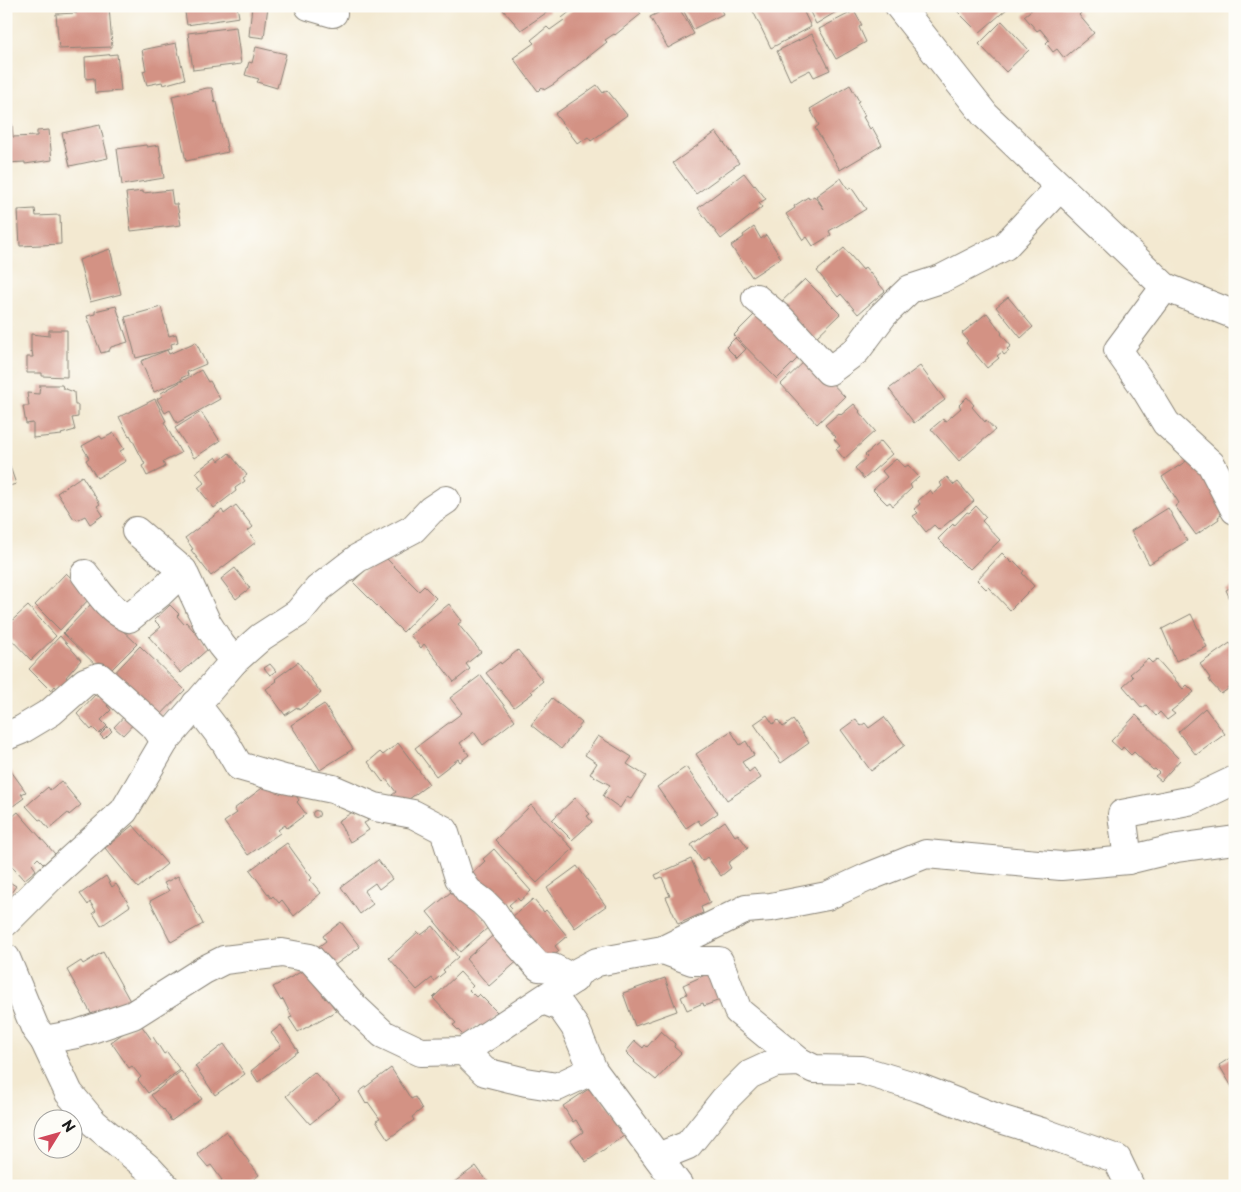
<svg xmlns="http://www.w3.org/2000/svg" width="1241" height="1192" viewBox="0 0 1241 1192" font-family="'Playpen Sans',sans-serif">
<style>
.building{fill:#d39284}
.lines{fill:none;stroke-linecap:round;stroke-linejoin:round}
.minor-casing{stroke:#888276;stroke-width:30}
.minor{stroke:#fff;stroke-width:28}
</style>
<rect width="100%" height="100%" fill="#fdfcf7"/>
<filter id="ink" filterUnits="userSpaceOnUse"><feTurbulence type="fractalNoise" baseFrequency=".02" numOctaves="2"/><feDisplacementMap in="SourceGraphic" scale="10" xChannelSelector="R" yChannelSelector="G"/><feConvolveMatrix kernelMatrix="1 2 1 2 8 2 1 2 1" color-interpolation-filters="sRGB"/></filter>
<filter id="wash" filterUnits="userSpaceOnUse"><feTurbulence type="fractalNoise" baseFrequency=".0096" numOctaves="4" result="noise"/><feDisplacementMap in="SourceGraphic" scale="20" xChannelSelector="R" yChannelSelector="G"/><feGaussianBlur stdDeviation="1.12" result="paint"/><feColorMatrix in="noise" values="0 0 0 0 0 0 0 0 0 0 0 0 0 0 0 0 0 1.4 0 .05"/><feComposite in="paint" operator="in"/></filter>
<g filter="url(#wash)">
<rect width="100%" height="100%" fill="#f3e9d1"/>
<g id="blocks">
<g class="building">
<polygon points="109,6 112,47 59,49 56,14 77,13 76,8"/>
<polygon points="184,6 237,6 239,17 187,25"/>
<polygon points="252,6 268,6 264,38 249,36"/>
<polygon points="507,6 546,6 549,11 521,30 503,10"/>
<polygon points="577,6 635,6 641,14 615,35 614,34 605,40 607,42 554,84 544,90 542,87 538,91 513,58 534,43 531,40 547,27 550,30 564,20 562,18"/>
<polygon points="667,6 678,6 694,34 668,48 650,17 666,9"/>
<polygon points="681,6 719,6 723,14 693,29"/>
<polygon points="754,6 801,6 811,27 771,48 753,11 756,10"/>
<polygon points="807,6 846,6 816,24"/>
<polygon points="957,6 1007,6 1008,8 979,33 957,11 959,9"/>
<polygon points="1036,6 1075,6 1081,13 1079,15 1094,33 1064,58 1057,49 1053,52 1046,43 1049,40 1040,29 1037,31 1024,16"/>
<polygon points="854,11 862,25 859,27 866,42 836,59 819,29"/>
<polygon points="1002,21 1029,50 1006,72 979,44"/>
<polygon points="236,27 241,64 193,70 188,33"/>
<polygon points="812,34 830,70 814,77 810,70 790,80 777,51"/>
<polygon points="176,43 185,79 163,85 162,82 147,85 143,71 146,70 142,50"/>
<polygon points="256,47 286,54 277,88 257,82 259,79 245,75 249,62 252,63"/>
<polygon points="117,54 121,91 95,93 94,78 86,79 85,57"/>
<polygon points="597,85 603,93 607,90 627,115 591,141 588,137 578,144 555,114"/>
<polygon points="850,85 859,101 857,102 865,116 863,117 870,129 872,127 882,145 840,170 815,128 819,125 810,109"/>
<polygon points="207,88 212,88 215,103 217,102 228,152 186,161 172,96"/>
<polygon points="12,124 13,137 37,136 37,131 49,130 52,160 25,164 25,162 6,163 6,125"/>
<polygon points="100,125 108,158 70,166 62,133"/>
<polygon points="716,132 739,163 696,194 673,163"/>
<polygon points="146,145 147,147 159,145 164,178 122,185 117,149"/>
<polygon points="744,173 754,186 755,185 766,199 759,203 762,207 721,239 698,208"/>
<polygon points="841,178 848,189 851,187 866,209 829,231 831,235 813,246 807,237 803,240 786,214 795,208 794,206 808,197 809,199 814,196 824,209 816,196"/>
<polygon points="171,190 173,204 177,204 181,225 131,231 126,193 143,191 143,193"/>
<polygon points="35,209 36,216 60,215 61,244 20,246 18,210"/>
<polygon points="754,227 761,239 766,235 781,258 752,277 731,246 744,237 743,235"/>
<polygon points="844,248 863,270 865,267 885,291 858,314 841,294 838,297 817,271"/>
<polygon points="110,249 121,294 90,302 79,260"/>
<polygon points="805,279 840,314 813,340 778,305"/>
<polygon points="1008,297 1033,327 1021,338 996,307"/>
<polygon points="116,306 128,342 111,347 109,351 101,353 87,316 95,314 95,311"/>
<polygon points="161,307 169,336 176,334 178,342 171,344 172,348 167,350 136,358 125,317"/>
<polygon points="762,307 805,351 777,379 734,335"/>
<polygon points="987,313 1002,333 1001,334 1011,346 1007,349 1009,351 1004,355 1002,352 997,356 999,358 987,368 966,343 968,341 962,333"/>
<polygon points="49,330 67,330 67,377 42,376 42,373 27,373 27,357 33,357 32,351 31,352 31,334 49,336"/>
<polygon points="735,338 746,349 737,358 726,347"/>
<polygon points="196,342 206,364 187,372 188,375 181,378 182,380 154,392 141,361 167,350 169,354"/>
<polygon points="808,358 845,397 817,424 781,384"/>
<polygon points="920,366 945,400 914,423 889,389"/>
<polygon points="201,370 208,382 210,381 220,399 177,423 170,410 165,413 157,399 162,396 161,393"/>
<polygon points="40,385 62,385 63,388 74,392 75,405 78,405 78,417 72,418 75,430 61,434 62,435 33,438 33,423 26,424 23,406 29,406 27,393 39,394"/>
<polygon points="967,397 974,405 972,407 985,422 986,420 995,430 959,461 931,429 943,419 945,422 961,408 959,405"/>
<polygon points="155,399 166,421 164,422 181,453 163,462 165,467 147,476 142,466 145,464 130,435 129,436 119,417"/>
<polygon points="854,404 860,411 859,412 875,431 844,459 836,449 840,446 834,439 836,437 825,425 839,413 841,415"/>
<polygon points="201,412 220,441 194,458 175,428"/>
<polygon points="114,433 124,449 120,451 126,461 97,478 86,460 89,458 82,446 100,436 102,439"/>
<polygon points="881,441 892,454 864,479 855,468 867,457 865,455"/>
<polygon points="229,453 247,475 243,478 245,481 235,488 236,491 214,508 198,488 204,483 196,472 216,457 219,461"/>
<polygon points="6,455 16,484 6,487"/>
<polygon points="1194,456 1231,509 1218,517 1219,519 1196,535 1175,506 1179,503 1162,477"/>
<polygon points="896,459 905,467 908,465 919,477 910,485 912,488 893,506 890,502 887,504 873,490 887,477 882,471"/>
<polygon points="82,476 100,504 97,506 103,515 90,524 85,516 77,520 76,518 74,519 57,493"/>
<polygon points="947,477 954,485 958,482 974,501 939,530 934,525 926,532 913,516 918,513 914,509 920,504 918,501 930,490 933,494 942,486 940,483"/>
<polygon points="236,505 253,527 248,531 256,542 211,576 191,550 193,549 185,538 222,510 224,514"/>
<polygon points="976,506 986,517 982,521 1000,540 970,569 967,566 966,567 938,539 953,524 954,526 967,512 969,513"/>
<polygon points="1168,508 1187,541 1149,564 1131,531"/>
<polygon points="1002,553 1012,563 1014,561 1024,571 1022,573 1034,586 1010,610 988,587 986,589 977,580"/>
<polygon points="382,554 419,591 424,586 436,598 403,632 353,582"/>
<polygon points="235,568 250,588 236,599 221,579"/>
<polygon points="66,573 91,597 60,630 35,605"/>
<polygon points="1235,585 1235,610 1226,590"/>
<polygon points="93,602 137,644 106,675 63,633"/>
<polygon points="449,604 462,621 458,624 481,652 466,664 470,669 454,682 424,644 421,648 410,635"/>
<polygon points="170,605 179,614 177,616 184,624 186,622 209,648 181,673 149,637 161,627 154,620"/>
<polygon points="28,606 56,636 31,660 6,634 6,626"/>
<polygon points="1191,614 1207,647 1176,661 1162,629"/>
<polygon points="60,636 81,660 66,677 73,686 63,695 55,686 51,691 29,669"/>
<polygon points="1230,643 1235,651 1235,684 1221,694 1211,683 1209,679 1210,678 1200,664"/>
<polygon points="140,646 185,690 154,722 109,679"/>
<polygon points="518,650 543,681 531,691 533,693 514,707 486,673 500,662 501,664"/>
<polygon points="1148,659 1152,663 1157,659 1183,689 1187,685 1194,692 1171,711 1175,714 1167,720 1160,712 1156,716 1146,705 1142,708 1123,686 1133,677 1130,674"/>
<polygon points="298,662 321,693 299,710 297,707 285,715 266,689 277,681 275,679"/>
<polygon points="270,664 276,671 270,675 264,668"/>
<polygon points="481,675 515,720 483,745 474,732 460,743 469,755 460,762 458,759 436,776 415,748 462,713 450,698"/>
<polygon points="107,687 117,696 107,706 111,710 101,720 107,726 99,734 93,728 91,730 77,714 95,695 98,697"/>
<polygon points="552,698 582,723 561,749 531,725"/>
<polygon points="324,704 353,749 320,770 291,725"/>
<polygon points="1205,708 1225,734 1196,755 1178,732"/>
<polygon points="129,711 138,719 123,735 114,727"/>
<polygon points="767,715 773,724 778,720 783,727 793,720 809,743 781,763 754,724"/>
<polygon points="1136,715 1180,760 1161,781 1155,776 1159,773 1155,769 1153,770 1134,752 1131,755 1123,747 1121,750 1111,741"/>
<polygon points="884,717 905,745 871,771 841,730 856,719 861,726 865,723 869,728"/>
<polygon points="108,727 112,731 104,739 100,735"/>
<polygon points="731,731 740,745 746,741 754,755 742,762 749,772 754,768 761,778 727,800 696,754"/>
<polygon points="598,736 632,757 627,764 646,776 631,799 627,797 620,808 603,796 610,785 590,774 597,763 585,755"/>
<polygon points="398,743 429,784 400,806 392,795 396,792 386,779 383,782 368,762 380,752 383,755"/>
<polygon points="6,764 26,792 21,794 24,798 13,806 6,797"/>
<polygon points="686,767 718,813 701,825 698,820 686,828 657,787"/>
<polygon points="273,780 286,781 299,800 297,802 306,814 287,828 285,825 278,830 280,833 248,855 224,822 237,813 234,809"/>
<polygon points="61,781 81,805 69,815 68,813 49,829 41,819 39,820 26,806 48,787 50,790"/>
<polygon points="575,798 590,814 587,816 592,822 572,840 552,820"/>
<polygon points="531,805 573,849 537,883 495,840"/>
<polygon points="356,810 360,816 364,814 368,821 364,823 369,830 350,842 338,821"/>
<circle cx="316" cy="814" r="3.5"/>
<polygon points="18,812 55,854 44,864 38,858 32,864 36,870 24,880 6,860 6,822"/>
<polygon points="725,821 735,836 738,834 748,848 728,863 731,868 721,876 707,857 702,861 691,845"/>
<polygon points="133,825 167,864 138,888 105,848"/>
<polygon points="287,843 312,878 310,880 321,893 294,916 282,900 279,903 273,896 271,898 250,870"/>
<polygon points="494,849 531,891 520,901 517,898 509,905 512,908 501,918 469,876 485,861 483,859"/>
<polygon points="691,859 710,903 701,907 703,913 678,924 666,897 670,896 662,877 657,879 655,875"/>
<polygon points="378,860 392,879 379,889 375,883 364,891 373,904 360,914 341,887"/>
<polygon points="577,866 606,906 575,928 547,888"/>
<polygon points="106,876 112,887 116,884 130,906 101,926 93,913 96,911 90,902 88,905 80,894"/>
<polygon points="178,876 203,924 171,942 150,901 169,891 164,883"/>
<polygon points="6,880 16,886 6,900"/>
<polygon points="457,887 490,926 460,952 427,912"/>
<polygon points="533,899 544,912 546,910 567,936 555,946 559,951 542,966 505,923"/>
<polygon points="341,922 360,947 328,970 314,950 326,941 323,936"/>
<polygon points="433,926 458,957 443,970 445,972 434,981 432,978 417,990 389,958 418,932 421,935"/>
<polygon points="497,932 520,959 489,986 466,959"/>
<polygon points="103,952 130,1001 106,1014 104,1010 93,1017 67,970 81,961 83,964"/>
<polygon points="310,967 325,999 327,997 336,1011 298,1032 289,1018 292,1017 283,999 281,1001 273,987"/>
<polygon points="716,970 728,997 704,1006 703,1003 687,1010 681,997 687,994 683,985"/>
<polygon points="460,972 473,986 469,990 476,997 479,994 499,1014 483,1029 478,1024 465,1037 453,1025 456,1023 433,998"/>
<polygon points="665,978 677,1011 635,1026 623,993"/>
<polygon points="139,1022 151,1039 153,1037 164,1054 167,1052 180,1070 148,1093 138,1080 141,1077 132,1066 129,1068 111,1042"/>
<polygon points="281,1025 298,1051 258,1082 251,1071 281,1046 271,1033"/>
<polygon points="661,1031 675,1044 674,1047 681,1053 656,1080 634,1062 635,1061 626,1052 635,1041 643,1048 645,1045 647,1047"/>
<polygon points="224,1044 245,1074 215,1095 195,1066"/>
<polygon points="1235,1055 1235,1092 1219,1065"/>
<polygon points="391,1068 411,1099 415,1097 422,1109 412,1117 414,1120 388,1139 376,1121 380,1119 368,1102 366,1104 359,1092"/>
<polygon points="181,1071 202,1099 171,1121 164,1109 163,1110 151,1095"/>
<polygon points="314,1072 340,1099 310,1124 286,1096"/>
<polygon points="593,1086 628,1133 586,1162 571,1140 583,1132 576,1120 573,1122 563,1106"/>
<polygon points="226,1131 259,1175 245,1186 222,1186 219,1183 222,1180 211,1165 208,1167 197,1154"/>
<polygon points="476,1166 491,1186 449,1186"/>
</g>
</g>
</g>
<g filter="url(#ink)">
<use href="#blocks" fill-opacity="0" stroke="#888276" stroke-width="1"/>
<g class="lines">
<g class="minor-casing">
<g id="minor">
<polyline points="309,6 333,13"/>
<polyline points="899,6 985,115 1165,287 1235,315"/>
<polyline points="1165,287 1118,350 1146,390 1166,423 1211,464 1235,510"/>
<polyline points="756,298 782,320 829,371 856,351 883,315 910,289 941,279 1005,246 1060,187"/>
<polyline points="136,531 183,571 207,623 221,645 234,661"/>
<path d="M85,574C98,591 109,610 129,618L160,593L183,571"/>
<polyline points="196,704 225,742 239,766 284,779 333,789 375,807 413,814 444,830 459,878 468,891 483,902 494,913 504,928 539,967 553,968 574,979"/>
<polyline points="6,736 21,730 51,712 85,682 99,677 156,728 165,741"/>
<polyline points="1128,860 1122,814 1193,800 1235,780"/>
<polyline points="6,922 49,879 124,811 165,741 234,661 261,637 298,613 318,589 358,558 413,529 431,510 446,500"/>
<polyline points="663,950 692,961 719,961 738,1011 800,1062"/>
<polyline points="6,958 35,1028 44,1040 69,1093 94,1123 149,1169 165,1186"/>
<polyline points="543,1000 561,1007 575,1027 593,1070 679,1186"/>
<polyline points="44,1040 77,1034 133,1015 204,970 224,960 282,953 310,958 351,1004 383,1034 421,1052 464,1051 574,979 578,972 597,962 663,950 746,909 771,907 827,896 868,877 926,854 1061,866 1128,860 1177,848 1235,840"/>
<polyline points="464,1051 485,1072 526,1082 557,1087 593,1070"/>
<polyline points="658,1157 688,1145 724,1100 749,1075 775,1063 800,1062 814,1069 861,1070 920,1088 997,1118 1042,1132 1117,1159 1130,1186"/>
</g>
</g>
<use href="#minor" class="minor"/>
</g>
</g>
<rect width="1241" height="1192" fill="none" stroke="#fdfcf7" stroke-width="25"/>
<g transform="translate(58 1134) rotate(53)"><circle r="24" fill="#fdfcf7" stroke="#a3a29f"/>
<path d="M0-4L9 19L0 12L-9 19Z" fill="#d1495b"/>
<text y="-8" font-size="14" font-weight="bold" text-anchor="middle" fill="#1c1c1c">N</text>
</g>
</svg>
